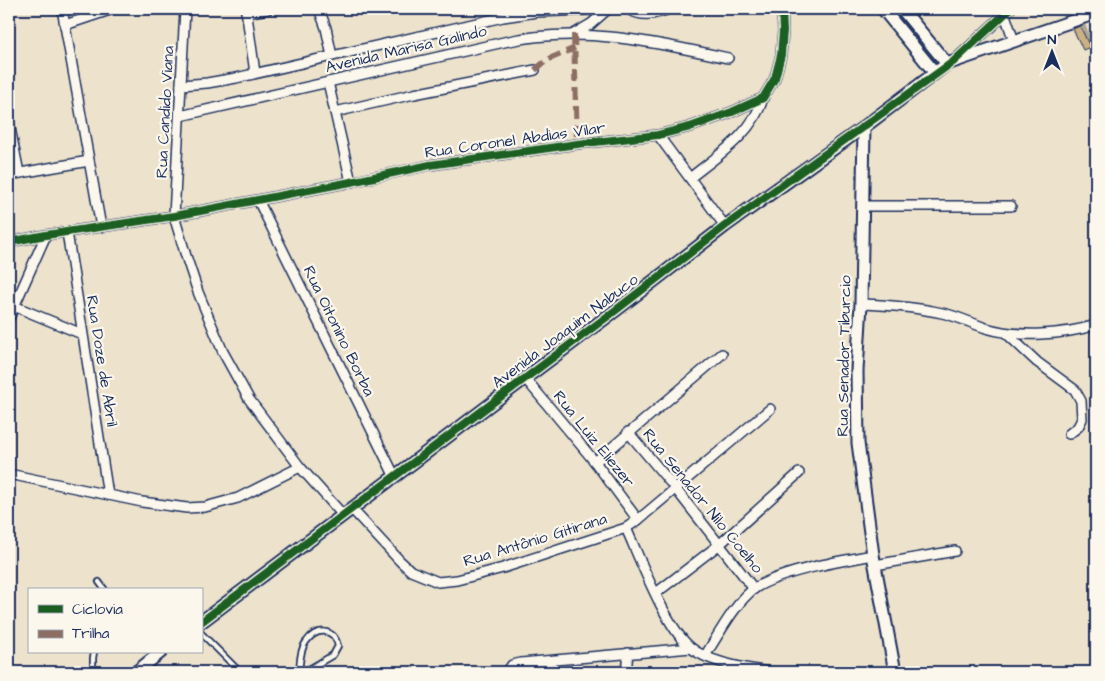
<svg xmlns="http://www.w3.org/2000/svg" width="1105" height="681" viewBox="0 0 1105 681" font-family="'Architects Daughter',sans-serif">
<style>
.building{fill:#ccb182;stroke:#1b2f5e;filter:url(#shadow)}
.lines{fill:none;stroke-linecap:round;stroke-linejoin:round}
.service-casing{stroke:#1b2f5e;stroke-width:8}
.minor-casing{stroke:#1b2f5e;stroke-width:12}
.tertiary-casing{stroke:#1b2f5e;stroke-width:15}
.service{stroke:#fbf7ec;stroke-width:4.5}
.minor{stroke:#fbf7ec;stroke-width:9}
.tertiary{stroke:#fbf7ec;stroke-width:11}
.quiet{stroke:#8d6e63;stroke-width:6;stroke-dasharray:12 6;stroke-linecap:butt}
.cycleway-casing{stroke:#fbf7ec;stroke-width:11}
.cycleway{stroke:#1b5e20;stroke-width:8}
.labels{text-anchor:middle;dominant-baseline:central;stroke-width:4.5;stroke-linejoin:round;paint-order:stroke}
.street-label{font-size:16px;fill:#1b2f5e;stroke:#fbf7ec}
</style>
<defs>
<filter id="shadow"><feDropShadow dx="3.5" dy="-3.5" stdDeviation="0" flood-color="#0004"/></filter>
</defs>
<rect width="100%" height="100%" fill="#ede2cc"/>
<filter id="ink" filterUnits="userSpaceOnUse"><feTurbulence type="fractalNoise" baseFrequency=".02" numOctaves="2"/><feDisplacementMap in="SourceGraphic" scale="10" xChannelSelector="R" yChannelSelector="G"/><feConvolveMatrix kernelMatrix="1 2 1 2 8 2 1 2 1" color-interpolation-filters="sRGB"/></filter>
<g filter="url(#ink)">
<polygon class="building" points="1080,26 1090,47 1083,50 1073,29"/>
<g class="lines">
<g class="service-casing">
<g id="service">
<polyline points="99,582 105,590"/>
<polyline points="201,633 240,672"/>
<polyline points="93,672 93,658 94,652"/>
<path d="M299,672C300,662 300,650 306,642C316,628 334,627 338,646L333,655L304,672"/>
</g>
</g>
<g class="minor-casing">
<g id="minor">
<polyline points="62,9 101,227"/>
<polyline points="185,9 174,216 186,256 198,292 223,352 249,399 300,467 342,514"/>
<polyline points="246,9 255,73"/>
<polyline points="319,9 326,28 332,56"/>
<path d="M628,9C642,17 654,15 669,9"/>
<polyline points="1003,9 1014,41"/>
<polyline points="246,13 268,9"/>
<polyline points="65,25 113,9"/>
<polyline points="574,34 591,24 608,9"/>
<polyline points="955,60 1010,9"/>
<polyline points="328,82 351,182"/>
<polyline points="181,85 207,83 236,78 503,17 537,12 611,9"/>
<polyline points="335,112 414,94 535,70"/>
<path d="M180,116L504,42C579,25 655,42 728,58"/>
<polyline points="9,123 19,173"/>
<polyline points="658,135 725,226"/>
<polyline points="9,175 89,161"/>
<path d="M690,178C717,156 753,134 763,98"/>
<polyline points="258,200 394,475"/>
<polyline points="864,206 1011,206"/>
<polyline points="67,232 108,495"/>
<polyline points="9,242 46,235 174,216 351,182 430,165 577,144 658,135 690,127 732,112 763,98 775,78 781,55 783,31 782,9"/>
<path d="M861,304C888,305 915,307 942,313C957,316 971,323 986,328C1019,338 1063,335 1096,325"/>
<polyline points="14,306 82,334"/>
<polyline points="9,318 46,235"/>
<polyline points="1006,333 1037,362 1075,390 1081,401 1082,419 1078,427 1069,434"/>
<polyline points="525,378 595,462 638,520"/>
<polyline points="628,432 675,488 754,589"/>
<polyline points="595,462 722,354"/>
<polyline points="9,474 142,502 187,508 205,507 238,498 300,467"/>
<polyline points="351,508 400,561 411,571 438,582 457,580 503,568 626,528 638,520 770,409"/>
<path d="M626,528C640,559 666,628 691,648C710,663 747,669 771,672"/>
<polyline points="875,565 955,551"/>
<polyline points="656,593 720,544 799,473"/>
<path d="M705,656C717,637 737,600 755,588C782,571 840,561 873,555"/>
<polyline points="507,672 512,665 521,663 691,648"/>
<polyline points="626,672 628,653"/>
</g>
</g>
<g class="tertiary-casing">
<g id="tertiary">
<polyline points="883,9 935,73"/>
<polyline points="902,9 947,64"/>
<polyline points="864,127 861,304 857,371 858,443 873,555 895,672"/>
<polyline points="201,622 616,310 725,226 864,127 947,64 1096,13"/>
<polyline points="136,672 161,652"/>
</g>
</g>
<use href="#service" class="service"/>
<use href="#minor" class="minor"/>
<use href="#tertiary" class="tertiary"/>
<g class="quiet">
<polyline points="574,34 577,144"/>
<polyline points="535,70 547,60 575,48"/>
</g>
<g class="cycleway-casing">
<g id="cycleway">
<polyline points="9,242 46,235 174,216 351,182 430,165 577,144 658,135 690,127 732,112 763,98 775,78 781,55 783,31 782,9"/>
<polyline points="201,622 616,310 725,226 953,62 1010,9"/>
</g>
</g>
<use href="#cycleway" class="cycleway"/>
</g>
</g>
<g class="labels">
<g class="street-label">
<text transform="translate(406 49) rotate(-13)">Avenida Marisa Galindo</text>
<text transform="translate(165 112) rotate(-87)">Rua Candido Viana</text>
<text transform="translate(515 140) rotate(-8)">Rua Coronel Abdias Vilar</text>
<text transform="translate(339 331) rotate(64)">Rua Oitonino Borba</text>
<text transform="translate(565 331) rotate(-37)">Avenida Joaquim Nabuco</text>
<text transform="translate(844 356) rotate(-89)">Rua Senador Tiburcio</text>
<text transform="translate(102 361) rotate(81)">Rua Doze de Abril</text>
<text transform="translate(594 439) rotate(51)">Rua Luiz Eliezer</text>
<text transform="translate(703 501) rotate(51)">Rua Senador Nilo Coelho</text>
<text transform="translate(535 540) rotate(-17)">Rua Antônio Gitirana</text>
</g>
</g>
<rect width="1105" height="681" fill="none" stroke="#fbf7ec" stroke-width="30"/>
<rect x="15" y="15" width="1075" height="651" fill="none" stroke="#1b2f5e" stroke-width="2" filter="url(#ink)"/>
<rect x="28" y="588" width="175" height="65" fill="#fbf7ec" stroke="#a1a7b3"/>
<rect x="38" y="605" width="25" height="8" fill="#1b5e20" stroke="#a1a7b3"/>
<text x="72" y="614" font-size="15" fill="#1b2f5e">Ciclovia</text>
<rect x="38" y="630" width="25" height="8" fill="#8d6e63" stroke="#a1a7b3"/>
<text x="72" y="638" font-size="15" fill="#1b2f5e">Trilha</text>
<g transform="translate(1052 52)" stroke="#fbf7ec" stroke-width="4" paint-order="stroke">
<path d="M0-4L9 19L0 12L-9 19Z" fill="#1b2f5e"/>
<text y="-8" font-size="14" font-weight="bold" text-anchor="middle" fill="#1b2f5e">N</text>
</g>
</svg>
